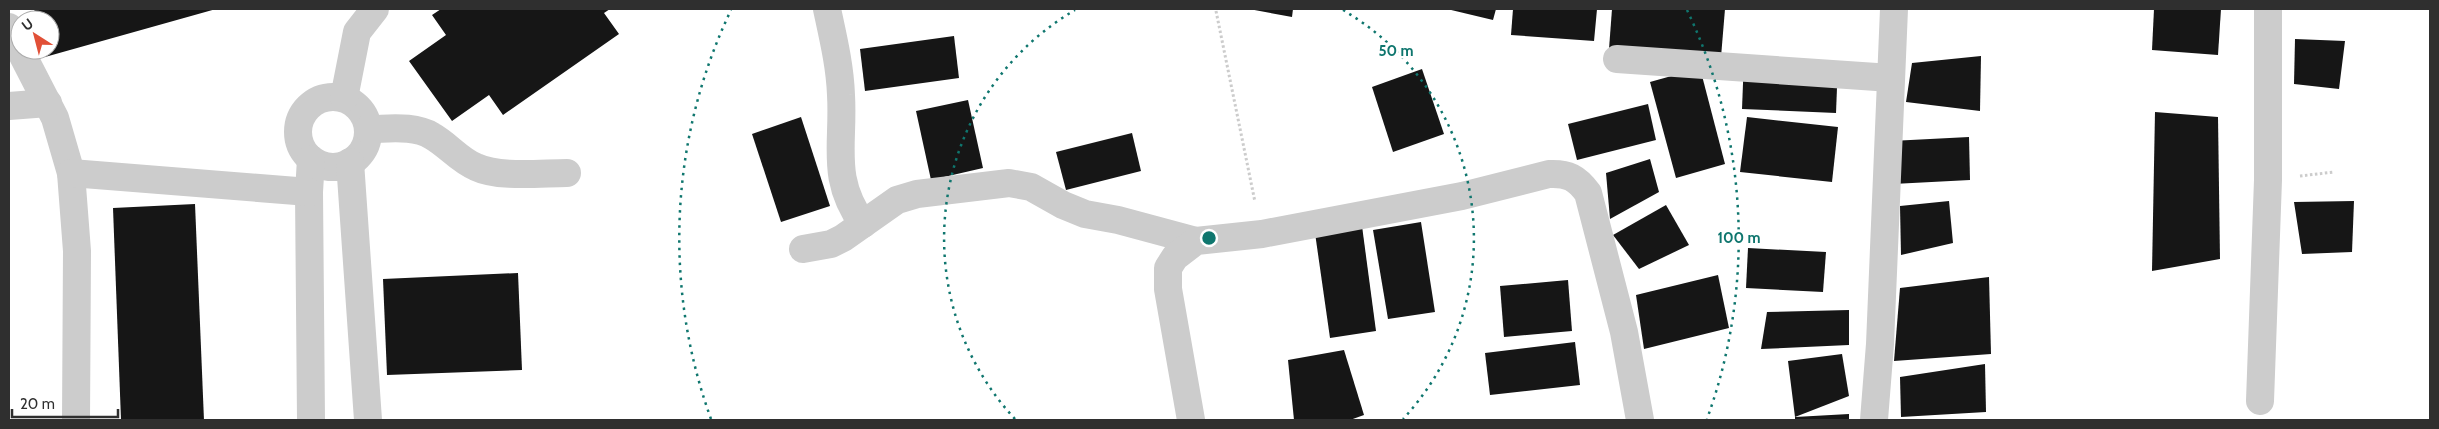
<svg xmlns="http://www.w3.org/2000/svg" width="2439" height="429" viewBox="0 0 2439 429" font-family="Cabin,sans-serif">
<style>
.building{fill:#161616}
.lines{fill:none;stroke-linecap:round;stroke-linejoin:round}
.path{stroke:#ccc;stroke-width:3;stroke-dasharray:2.5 2.5;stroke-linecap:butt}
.minor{stroke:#ccc;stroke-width:28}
.ring{fill:none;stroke:#0f766e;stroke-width:2.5;stroke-dasharray:2.5 5}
.centre{fill:#0f766e;stroke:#fff;stroke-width:2.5}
.ring-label{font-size:15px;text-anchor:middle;font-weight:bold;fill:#0f766e;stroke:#fff;stroke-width:5;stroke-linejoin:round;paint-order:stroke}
</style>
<rect width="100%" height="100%" fill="#fff"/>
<g class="building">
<polygon points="34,9 216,9 45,57 44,50 50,50 50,20 37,20"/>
<polygon points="441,9 610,9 604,13 619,34 503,115 489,95 452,121 409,61 446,35 432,15"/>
<polygon points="1249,9 1293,9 1292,17"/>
<polygon points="1447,9 1496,9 1493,20"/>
<polygon points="1513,9 1597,9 1594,41 1511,35"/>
<polygon points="1612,9 1725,9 1721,57 1609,49"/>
<polygon points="2154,9 2221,9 2218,55 2152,50"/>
<polygon points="954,36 959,78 865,91 860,49"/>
<polygon points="2295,39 2345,41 2339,89 2294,84"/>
<polygon points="1981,56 1980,111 1906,102 1912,63"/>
<polygon points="1744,58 1838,62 1836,113 1742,109"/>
<polygon points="1700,68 1725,164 1676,178 1650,82"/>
<polygon points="1422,69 1444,134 1393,152 1372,87"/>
<polygon points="968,100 983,168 931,180 916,111"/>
<polygon points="1648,104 1656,140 1577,160 1568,124"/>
<polygon points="2155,112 2218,117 2220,259 2152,271"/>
<polygon points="801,117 830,206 781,222 752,134"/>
<polygon points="1747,117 1838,127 1832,182 1740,172"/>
<polygon points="1132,133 1141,171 1066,190 1056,152"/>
<polygon points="1969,137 1970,180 1893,184 1891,141"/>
<polygon points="1650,159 1659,192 1610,219 1606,173"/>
<polygon points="1949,201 1953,243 1901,255 1900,206"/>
<polygon points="2354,201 2352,252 2302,254 2294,202"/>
<polygon points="195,204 204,420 121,420 113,208"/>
<polygon points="1666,205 1689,245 1639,269 1613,235"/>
<polygon points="1421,222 1435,312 1388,319 1373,230"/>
<polygon points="1362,226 1376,331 1330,338 1315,233"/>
<polygon points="1748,248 1826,252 1823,292 1746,288"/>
<polygon points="518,273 522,370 387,375 383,279"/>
<polygon points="1718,275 1729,328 1644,349 1636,295"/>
<polygon points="1989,277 1991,354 1894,361 1900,288"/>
<polygon points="1568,280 1572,331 1504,337 1500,286"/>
<polygon points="1849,310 1849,345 1761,349 1767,312"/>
<polygon points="1575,342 1580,385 1490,395 1485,353"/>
<polygon points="1344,350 1364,415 1350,420 1294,420 1288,360"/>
<polygon points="1842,354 1849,396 1795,417 1788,361"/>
<polygon points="1985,364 1986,412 1901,417 1900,377"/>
<polygon points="1849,414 1849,420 1795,420 1795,417"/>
</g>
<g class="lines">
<g class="path">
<polyline points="1216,11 1255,202"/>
<polyline points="2300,176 2334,172"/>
</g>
<g class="minor">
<path d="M827,9C833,37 840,66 841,95C844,146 830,178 863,224"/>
<polyline points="9,27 20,49"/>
<polyline points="20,50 55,118 71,173 77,251 76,420"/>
<polyline points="1617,59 1891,78"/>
<circle cx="333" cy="132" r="35"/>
<polyline points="344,98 357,32 375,9"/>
<polyline points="9,106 48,103"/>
<path d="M368,129C389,129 414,125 432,136C448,145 459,160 476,167C499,178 541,173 567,173"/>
<polyline points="311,159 309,192 311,420"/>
<polyline points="350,162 368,420"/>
<polyline points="71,173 309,192"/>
<polyline points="803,249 831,244 843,238 897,200 917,194 1009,183 1031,187 1063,205 1085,214 1118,220 1196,241"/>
<polyline points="2260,401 2268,180 2268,9"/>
<path d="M1191,420L1168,289V268L1175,257L1196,241L1262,234L1462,196L1549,174C1568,173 1577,178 1588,193L1624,332L1640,420"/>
<polyline points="1874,420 1880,344 1894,9"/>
</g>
</g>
<g class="ring">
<path d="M1015 419A265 265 0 0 1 1075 10M1343 10A265 265 0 0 1 1403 419"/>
<path d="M711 419A530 530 0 0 1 731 10M1687 10A530 530 0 0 1 1707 419"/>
</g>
<circle cx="1209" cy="238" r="8" class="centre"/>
<g class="ring-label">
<text x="1396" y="56">50 m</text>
<text x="1739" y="243">100 m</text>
</g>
<rect width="2439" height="429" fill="none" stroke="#2f2f2f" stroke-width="20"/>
<g transform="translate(35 35) rotate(324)"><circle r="24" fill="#ffffff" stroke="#acacac"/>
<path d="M0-4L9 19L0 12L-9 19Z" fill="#e15037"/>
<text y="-8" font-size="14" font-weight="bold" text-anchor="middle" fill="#2f2f2f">U</text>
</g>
<path d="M12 409v8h106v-8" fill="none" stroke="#2f2f2f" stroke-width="2.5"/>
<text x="20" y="409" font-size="15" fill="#2f2f2f" stroke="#ffffff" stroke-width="4" paint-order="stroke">20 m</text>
</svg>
